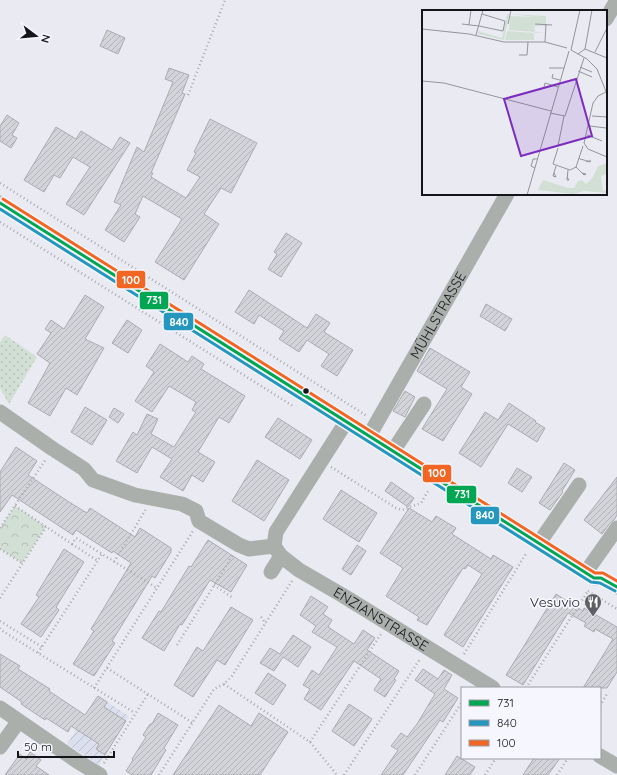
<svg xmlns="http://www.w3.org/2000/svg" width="617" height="775" viewBox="0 0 617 775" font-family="Quicksand,sans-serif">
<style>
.industrial{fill:url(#industrial-furrows)}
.grass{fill:url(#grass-dots)}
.forest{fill:url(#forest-crowns)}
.building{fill:url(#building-hatch);stroke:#ababb1}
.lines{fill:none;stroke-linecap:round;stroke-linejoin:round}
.path{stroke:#a9aaac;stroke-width:2.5;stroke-dasharray:1 3;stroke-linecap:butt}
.minor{stroke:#abafac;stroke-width:15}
.bus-1-casing{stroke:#f5f6fe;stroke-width:6}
.bus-2-casing{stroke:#f5f6fe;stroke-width:6}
.bus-3-casing{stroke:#f5f6fe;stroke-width:6}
.bus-1{stroke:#00a651;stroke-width:3}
.bus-2{stroke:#2596be;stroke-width:3}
.bus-3{stroke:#f26522;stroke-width:3}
.bus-dot{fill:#141519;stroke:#f5f6fe;stroke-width:1.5}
.labels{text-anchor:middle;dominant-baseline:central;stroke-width:3.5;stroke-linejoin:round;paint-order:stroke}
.street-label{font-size:14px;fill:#141519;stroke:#f5f6fe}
.poi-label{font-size:14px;fill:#141519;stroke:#f5f6fe;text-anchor:end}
.inset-road{fill:none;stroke:#94959b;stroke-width:1}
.view{fill:#7b2cbf;fill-opacity:0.15;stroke:#7b2cbf;stroke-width:2}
.inset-edge{fill:none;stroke:#141519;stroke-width:2}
.line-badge{stroke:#f5f6fe;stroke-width:1.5}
.badge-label{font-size:11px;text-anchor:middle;font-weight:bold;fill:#fff}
</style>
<defs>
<pattern id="industrial-furrows" width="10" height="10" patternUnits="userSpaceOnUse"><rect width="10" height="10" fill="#dcdfed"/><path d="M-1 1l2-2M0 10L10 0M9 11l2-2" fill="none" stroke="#bcbecb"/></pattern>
<pattern id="grass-dots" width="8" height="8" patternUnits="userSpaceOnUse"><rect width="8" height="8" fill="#d2dfd4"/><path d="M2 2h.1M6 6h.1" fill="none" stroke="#b3beb5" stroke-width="1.8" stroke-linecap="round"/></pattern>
<pattern id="forest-crowns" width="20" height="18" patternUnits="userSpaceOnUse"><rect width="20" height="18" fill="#d2dfd4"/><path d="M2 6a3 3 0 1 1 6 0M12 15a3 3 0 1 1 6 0" fill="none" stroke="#b3beb5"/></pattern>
<pattern id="building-hatch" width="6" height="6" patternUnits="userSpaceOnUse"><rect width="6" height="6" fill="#d3d4d9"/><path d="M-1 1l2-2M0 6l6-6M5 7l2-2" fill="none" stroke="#b4b5ba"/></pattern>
</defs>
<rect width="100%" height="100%" fill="#eaebf2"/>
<polygon class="industrial" points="98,696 129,716 99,765 67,744"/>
<polygon class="grass" points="5,335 37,357 9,404 0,388 0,342"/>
<polygon class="forest" points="15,506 46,527 22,563 0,549 0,528"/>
<g class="building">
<polygon points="107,30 125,38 118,54 100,46"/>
<polygon points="169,68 189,75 182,93 185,94 151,173 153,173 151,177 186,198 200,177 187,170 196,153 194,152 210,119 257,143 231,193 221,188 204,214 219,224 184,280 155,262 182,219 143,196 135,214 140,217 124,242 105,230 121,205 114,202 137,147 144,152 173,82 165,79"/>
<polygon points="7,115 19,123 12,135 17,138 11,148 0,141 0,126"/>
<polygon points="56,127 76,139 81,131 112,150 120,137 130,143 84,215 66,204 90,167 73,157 60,178 54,175 44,192 24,180"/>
<polygon points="286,233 302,243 281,277 268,269 277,254 274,252"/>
<polygon points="249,290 307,328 316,314 330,323 324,332 353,350 337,376 321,366 329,354 307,340 299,352 279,339 284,331 259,315 254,324 235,312"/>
<polygon points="85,295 104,307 85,339 104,348 77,395 66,388 50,416 28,403 50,363 37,354 51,333 45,329 51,320 64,329"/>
<polygon points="486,304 512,319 505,331 480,316"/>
<polygon points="127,320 142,330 128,353 112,343"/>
<polygon points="160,344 188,362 192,356 204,364 201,369 245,396 229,423 219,417 198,452 215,462 203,482 192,475 183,491 160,477 172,459 152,447 137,473 116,461 133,432 137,435 147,414 158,419 151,434 174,447 196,412 192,410 196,402 169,386 152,412 135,401 154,372 146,366"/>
<polygon points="430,348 470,372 461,387 472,394 443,441 422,429 447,389 417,371"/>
<polygon points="405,391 415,397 405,417 393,411"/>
<polygon points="509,403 536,421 535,422 545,428 537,442 508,424 481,467 459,453 485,412 498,420"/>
<polygon points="85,407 107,420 92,445 71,432"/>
<polygon points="114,408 124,414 118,423 109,417"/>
<polygon points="278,418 312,440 300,459 265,437"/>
<polygon points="16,447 37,461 28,475 69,502 87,513 90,508 135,537 140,528 171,548 171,552 155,578 152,576 122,625 112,641 115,643 94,676 73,664 94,631 91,629 131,563 113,551 112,553 76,530 73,535 12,495 0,512 0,472"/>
<polygon points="257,460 289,480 264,521 232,501"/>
<polygon points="564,463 575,470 562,491 563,492 550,510 539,503"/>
<polygon points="517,468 532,477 522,492 508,483"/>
<polygon points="617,477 617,515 614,520 610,523 602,534 584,520"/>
<polygon points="391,482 414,498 408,507 385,491"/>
<polygon points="341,490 377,513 359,542 323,519"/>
<polygon points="409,508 432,522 436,516 456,528 452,534 491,559 493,555 513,567 463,647 444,635 482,574 468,565 465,569 463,568 427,625 417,620 419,617 386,596 403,568 380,553"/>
<polygon points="208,540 247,565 231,592 210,580 182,625 180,624 164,651 142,638 159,611 161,612 189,566 191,567"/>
<polygon points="357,545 366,551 351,575 342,569"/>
<polygon points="64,549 84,562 56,607 59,610 41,637 21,624 39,597 36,595"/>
<polygon points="556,594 583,611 584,608 617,627 617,672 607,688 583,688 613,639 595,629 594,632 584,626 586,623 568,613 523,685 506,675"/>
<polygon points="311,596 328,607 323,614 332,620 328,627 354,644 363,630 375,638 367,650 399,671 394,679 396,680 385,697 374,690 381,679 354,661 321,710 304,699 310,689 303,685 312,670 319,675 337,647 312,632 316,626 300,615"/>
<polygon points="231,607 253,620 225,665 217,660 193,697 174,685 197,647 203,651"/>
<polygon points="293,635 311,647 298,667 283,657 274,671 260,663 270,648 280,654"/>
<polygon points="0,654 20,666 18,669 50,689 49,691 85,715 98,696 107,702 104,707 126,721 105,755 96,749 99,744 71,726 68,732 46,718 45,720 21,704 22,702 0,687"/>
<polygon points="423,669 438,679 444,670 452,675 444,689 458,698 443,722 440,720 403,775 381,775 398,750 391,746 401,733 407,737 417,724 435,694 415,680"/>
<polygon points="268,673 286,685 273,705 255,693"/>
<polygon points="349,704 372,719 354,746 332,731"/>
<polygon points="219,705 251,726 259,713 288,732 260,775 173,775"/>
<polygon points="158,713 178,725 164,748 166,750 151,775 132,775 126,771 133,760 132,759 146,737 143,735 150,724 152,724"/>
<polygon points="30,752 41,760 36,766 49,775 5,775 20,754 26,759"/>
<polygon points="457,756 475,767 470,775 445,775"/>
<polygon points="534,758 560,758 548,775 523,775"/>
</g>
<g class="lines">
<g class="path">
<polyline points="188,95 225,0"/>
<polyline points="0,183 367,416"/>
<polyline points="0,222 293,406"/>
<polyline points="331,467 396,508 402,510 421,503 428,491"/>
<polyline points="15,506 72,544 76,538 157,588"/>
<polyline points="0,528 46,459"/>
<polyline points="72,544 98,561"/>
<polyline points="0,549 22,563"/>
<polyline points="114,562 146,509"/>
<polyline points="214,585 233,598"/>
<polyline points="588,591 617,609"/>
<polyline points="0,598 46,527"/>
<polyline points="261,617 263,619 265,624"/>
<polyline points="0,621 42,647"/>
<polyline points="0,628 1,630 135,713"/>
<polyline points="177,645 233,555"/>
<polyline points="38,653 102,554"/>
<polyline points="464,654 527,552"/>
<polyline points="107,668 193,723"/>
<polyline points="224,684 310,742 337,775"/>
<polyline points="94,688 193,531"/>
<polyline points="526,688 588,591"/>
<polyline points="600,706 608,692"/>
<polyline points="310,742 381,634"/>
<polyline points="104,763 148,694"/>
<polyline points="159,775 214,689 224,684 232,676 292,581"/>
<polyline points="344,775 420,659"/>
<polyline points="415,775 462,702"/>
<polyline points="485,775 496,758"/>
<polyline points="557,775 568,758"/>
</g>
<g class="minor">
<polyline points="606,19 617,0"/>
<polyline points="0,203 594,578 601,578 617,587"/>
<polyline points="0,412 53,449 84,469 93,480 135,495 182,504 196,511 199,521 239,545 249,549 274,546"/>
<path id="s1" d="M346,422L276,532L274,546L281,556L299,570L342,595L493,688"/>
<path id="s2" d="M369,436L507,194"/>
<polyline points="393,451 424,404"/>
<polyline points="539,543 579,485"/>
<polyline points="271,572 281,556"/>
<polyline points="586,572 617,528"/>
<polyline points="0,708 77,761 100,775"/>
<polyline points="0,747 18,722"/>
<polyline points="600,756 617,766"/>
</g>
<g class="bus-1-casing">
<polyline id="bus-1" points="0,203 594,578 601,578 617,587"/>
</g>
<g class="bus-2-casing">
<polyline id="bus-2" points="0,209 591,582 600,583 615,591"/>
</g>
<g class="bus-3-casing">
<polyline id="bus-3" points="3,199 595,573 603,573 617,581"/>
</g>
<use href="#bus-1" class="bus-1"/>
<use href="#bus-2" class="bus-2"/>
<use href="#bus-3" class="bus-3"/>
</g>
<defs>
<g id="restaurant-pin" transform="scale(0.9)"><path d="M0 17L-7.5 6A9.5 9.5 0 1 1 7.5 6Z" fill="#5f6065" stroke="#f5f6fe"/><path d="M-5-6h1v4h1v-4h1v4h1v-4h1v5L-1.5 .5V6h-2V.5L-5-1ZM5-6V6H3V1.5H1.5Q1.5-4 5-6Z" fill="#fff"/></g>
</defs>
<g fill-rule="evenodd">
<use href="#restaurant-pin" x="593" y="602"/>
</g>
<circle class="bus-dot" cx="306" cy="391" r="3.5"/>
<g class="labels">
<g class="street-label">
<text stroke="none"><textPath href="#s2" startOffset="139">MÜHLSTRASSE</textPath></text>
<text stroke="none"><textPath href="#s1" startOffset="275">ENZIANSTRASSE</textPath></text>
</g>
<g class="poi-label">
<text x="580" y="602">Vesuvio</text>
</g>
</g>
<g transform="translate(422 10)">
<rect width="185" height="185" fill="#eaebf2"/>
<path d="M85,4H87L82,30L56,24V21L80,28ZM89,4L124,6V16H113V22L123,23H112L113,7Z" fill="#d2dfd4"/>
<path d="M85,21L112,23V30H83ZM185,153V164L179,166L181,181L185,180V183L162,181L151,184L116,180L121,170L146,178H152L156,171L160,170L164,174L171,167L176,156Z" fill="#d2dfd4"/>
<path d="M88,6L113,7L112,22L87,20Z" fill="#d2dfd4"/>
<path class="inset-road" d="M40,14L57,16M86,14L89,0M113,14L130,15M47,15L49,0M57,16L81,21L83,11L60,4M0,19L47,24L82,32H123L145,38M54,25L61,0M123,32L124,14M163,39L170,0M149,40L165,49L175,59L185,84M149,40L158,0M173,42L185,18M156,44L163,39L185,48M97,45H105L106,32M158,57L170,62M127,58H142M156,61L170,67M131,64L130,68L138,70M0,71L22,73L129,101M122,77L123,73L136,77M184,82L176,86L171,93L162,133L166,139L185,147M128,103L143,106L162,48M170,106L185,107M168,116L184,118M165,125L180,131M136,136L142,106M136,138L131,154L148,160L154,157L161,136M157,148L158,149L162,150L164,151L167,152L169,151H164M154,157L162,165L164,164L160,163M113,158L109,156L110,153L111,149H115M132,163L134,167L131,166L134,156M145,167L147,170H145L146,160M105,185L147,41"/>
<path class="view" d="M154,69L170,126L99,146L82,89Z"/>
<rect width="185" height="185" class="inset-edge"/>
</g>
<g class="line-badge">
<rect x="116" y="270" width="30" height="19" rx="4" fill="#f26522"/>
<rect x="139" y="291" width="30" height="19" rx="4" fill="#00a651"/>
<rect x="163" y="312" width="31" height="19" rx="4" fill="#2596be"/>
<rect x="422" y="464" width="30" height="19" rx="4" fill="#f26522"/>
<rect x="446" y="485" width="31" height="19" rx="4" fill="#00a651"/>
<rect x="470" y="506" width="30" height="19" rx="4" fill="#2596be"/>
</g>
<g class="badge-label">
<text x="131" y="284">100</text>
<text x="154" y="304">731</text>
<text x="179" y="326">840</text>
<text x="437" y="477">100</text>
<text x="462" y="498">731</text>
<text x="485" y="519">840</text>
</g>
<rect x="461" y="687" width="140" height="72" fill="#f5f6fe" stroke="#9b9ca2"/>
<rect x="469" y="700" width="20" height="6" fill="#00a651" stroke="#9b9ca2"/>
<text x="497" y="707" font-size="12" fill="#141519">731</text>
<rect x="469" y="720" width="20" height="6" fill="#2596be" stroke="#9b9ca2"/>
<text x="497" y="727" font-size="12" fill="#141519">840</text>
<rect x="469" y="740" width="20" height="6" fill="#f26522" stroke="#9b9ca2"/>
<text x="497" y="747" font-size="12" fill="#141519">100</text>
<g transform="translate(36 36) rotate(106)" stroke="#f5f6fe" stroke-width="3" paint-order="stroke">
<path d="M0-3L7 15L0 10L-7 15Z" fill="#141519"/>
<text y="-6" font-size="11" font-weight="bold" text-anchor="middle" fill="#141519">N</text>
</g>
<path d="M18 751v6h96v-6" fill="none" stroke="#141519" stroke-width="2"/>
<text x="24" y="751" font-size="12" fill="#141519" stroke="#f5f6fe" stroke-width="3" paint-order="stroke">50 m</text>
</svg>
